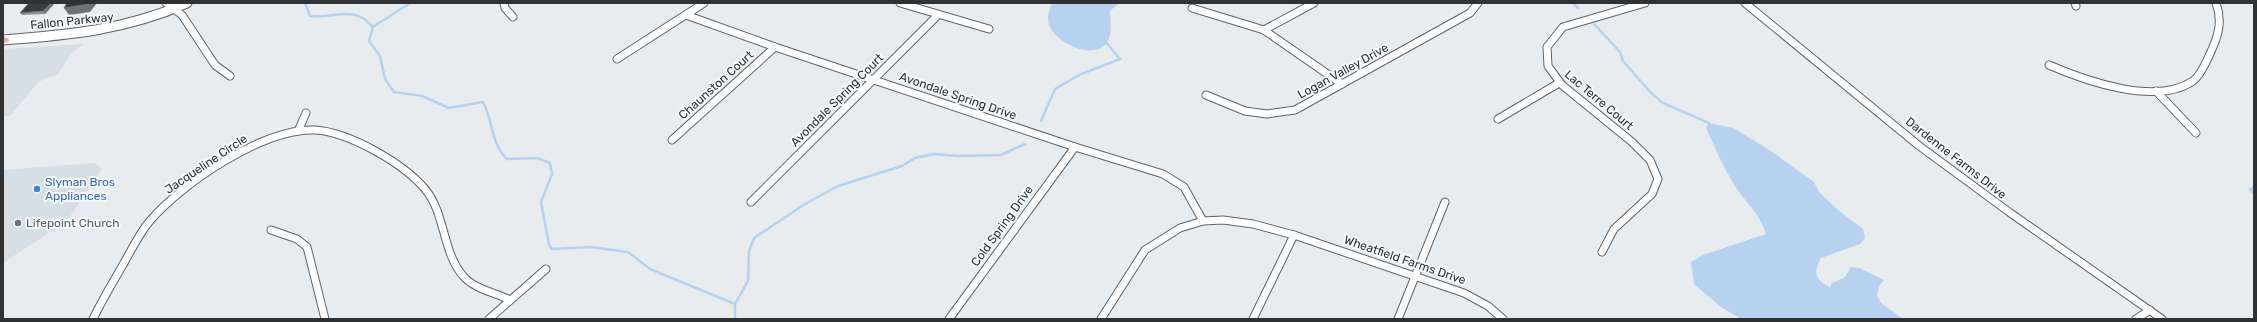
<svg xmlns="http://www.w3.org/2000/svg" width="2257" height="322" viewBox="0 0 2257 322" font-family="Rubik,sans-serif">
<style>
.built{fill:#d6dfe6}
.water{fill:#b8d1f0}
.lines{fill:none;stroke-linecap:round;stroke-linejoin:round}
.stream{stroke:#b8d1f0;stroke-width:2.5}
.minor-casing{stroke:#616466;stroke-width:9}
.tertiary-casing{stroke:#616466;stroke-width:11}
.primary-casing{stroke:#c9c9ca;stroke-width:2}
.minor{stroke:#fff;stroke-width:7}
.tertiary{stroke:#fff;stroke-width:9}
.primary{fill:#e0afb0;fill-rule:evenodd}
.wall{fill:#919496}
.shaded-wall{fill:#6e7274}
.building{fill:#3a3d3f;stroke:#6e7274}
.shop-dot{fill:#3f7fe0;stroke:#f6f9fc;stroke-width:1.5}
.worship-dot{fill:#6b7280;stroke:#f6f9fc;stroke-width:1.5}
.labels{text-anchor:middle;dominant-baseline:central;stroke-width:4;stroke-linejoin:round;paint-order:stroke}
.street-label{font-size:12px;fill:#303132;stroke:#f6f9fc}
.shop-label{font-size:12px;fill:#366cbe;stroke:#f6f9fc;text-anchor:start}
.worship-label{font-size:12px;fill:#5b616d;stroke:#f6f9fc;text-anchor:start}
</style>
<rect width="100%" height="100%" fill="#e8ecee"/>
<g class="built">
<polygon points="83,44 71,54 58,74 38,82 10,116 3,116 3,49"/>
<polygon points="94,163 102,169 67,221 3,263 3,170"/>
</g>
<g class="water">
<path d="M1052,3H1119L1110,11C1110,22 1113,35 1106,44C1092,60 1057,43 1050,27C1046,19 1049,10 1052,3Z"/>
<path d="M1709,123L1733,128L1768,149L1814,182L1819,192L1838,210L1863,229L1865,238L1860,244L1821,258C1813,272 1815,281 1830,287L1832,283L1845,277L1851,267L1859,268L1884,280L1879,286L1877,296L1881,303L1903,319H1741L1721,307L1694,284L1691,262L1703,255L1766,234C1760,215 1751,208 1739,192C1726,173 1716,150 1706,128Z"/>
</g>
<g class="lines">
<g class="stream">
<path d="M305,3L310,16C336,19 352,4 373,27"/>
<path d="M410,3L373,27L369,41L380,56L385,79L394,92L422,96L449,108L483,102C494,123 490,142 507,159L537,158L550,163L552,174L541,202L549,245L552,249L590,247L628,252L650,269L735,304"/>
<polyline points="1573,3 1578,8"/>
<polyline points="1594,24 1620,52 1623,61 1651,93 1663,103 1709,123"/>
<polyline points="1041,121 1055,89 1079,75 1120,59 1105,41"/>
<polyline points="2254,187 2250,189 2254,193"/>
<polyline points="735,319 735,304 748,281 749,251 754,238 805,204 838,186 902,166 915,158 934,154 959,156 1001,155 1025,144"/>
</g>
<g class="minor-casing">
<g id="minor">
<polyline points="166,3 182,15 215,65 230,76"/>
<polyline points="504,3 505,8 513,17"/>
<polyline points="900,3 989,29"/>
<polyline points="1745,3 1918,145 2009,212 2162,319"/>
<polyline points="2075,3 2076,6"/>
<polyline points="1192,8 1264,30 1342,84"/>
<polyline points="686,15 775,47 1075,147 1163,174 1184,187 1203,221"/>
<polyline points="1264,30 1314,3"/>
<polyline points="617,59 704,3"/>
<path d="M2049,65C2086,81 2156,106 2193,81C2201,75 2205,64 2209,56C2218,37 2223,22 2216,3"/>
<polyline points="2156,91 2196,133"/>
<polyline points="1206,95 1245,111 1267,114 1295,110 1470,13 1478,3"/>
<polyline points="1498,119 1559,83"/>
<polyline points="298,131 306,113"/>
<polyline points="672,140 775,47"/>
<polyline points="751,202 938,15"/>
<polyline points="271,230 297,239 307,247 325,319"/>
<polyline points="1602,252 1614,229 1652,194 1658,179 1650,160 1632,142 1562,85 1548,66 1547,47 1563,27 1645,3"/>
<path d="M93,319C102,300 113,282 124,263C132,249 139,234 149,222C181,184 263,128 315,130C349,132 403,163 425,189C446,214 442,253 464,277C475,289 496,293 510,300"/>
<polyline points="489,319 546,269"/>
<polyline points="949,319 1075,147"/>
<polyline points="1101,319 1145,250 1180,228 1203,221 1223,220 1253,224 1294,235 1464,293 1488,306 1503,319"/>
<polyline points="1253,319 1294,235"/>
<polyline points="1398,319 1445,202"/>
<polyline points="2136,319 2150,310"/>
</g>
</g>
<g class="tertiary-casing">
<path id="tertiary" d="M3,40C69,35 126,30 187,3"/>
</g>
<g class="primary-casing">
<polygon id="primary" points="3,37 8,38 9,40 8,42 3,43"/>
</g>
<use href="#minor" class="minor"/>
<use href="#tertiary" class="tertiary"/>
<use href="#primary" class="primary"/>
</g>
<polygon class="wall" points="29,3 55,3 45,14 22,15 20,13"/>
<g class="shaded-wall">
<polygon points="51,3 55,3 45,14 43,11"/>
<polygon points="86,3 97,3 90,12 69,15 64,8"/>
</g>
<g class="building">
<polygon points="29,3 51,3 43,11 20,13"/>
<polygon points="67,3 86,3 84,5 64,8"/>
</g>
<circle class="shop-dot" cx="37" cy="189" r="4"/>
<circle class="worship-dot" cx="18" cy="223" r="4"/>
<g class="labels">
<g class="street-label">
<text transform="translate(72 21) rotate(-6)">Fallon Parkway</text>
<text transform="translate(1343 71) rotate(-29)">Logan Valley Drive</text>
<text transform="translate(716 85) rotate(-42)">Chaunston Court</text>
<text transform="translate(958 96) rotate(19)">Avondale Spring Drive</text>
<text transform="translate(837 100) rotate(-45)">Avondale Spring Court</text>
<text transform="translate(1599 100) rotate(40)">Lac Terre Court</text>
<text transform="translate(1956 158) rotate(38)">Dardenne Farms Drive</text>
<text transform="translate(206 164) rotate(-34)">Jacqueline Circle</text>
<text transform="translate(1002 226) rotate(-54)">Cold Spring Drive</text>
<text transform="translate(1405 260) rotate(19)">Wheatfield Farms Drive</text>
</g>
<g class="shop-label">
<text x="45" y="182">Slyman Bros<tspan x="45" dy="14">Appliances</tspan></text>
</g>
<g class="worship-label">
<text x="26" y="223">Lifepoint Church</text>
</g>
</g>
<rect width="2257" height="322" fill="none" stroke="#303132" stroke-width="8"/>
</svg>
